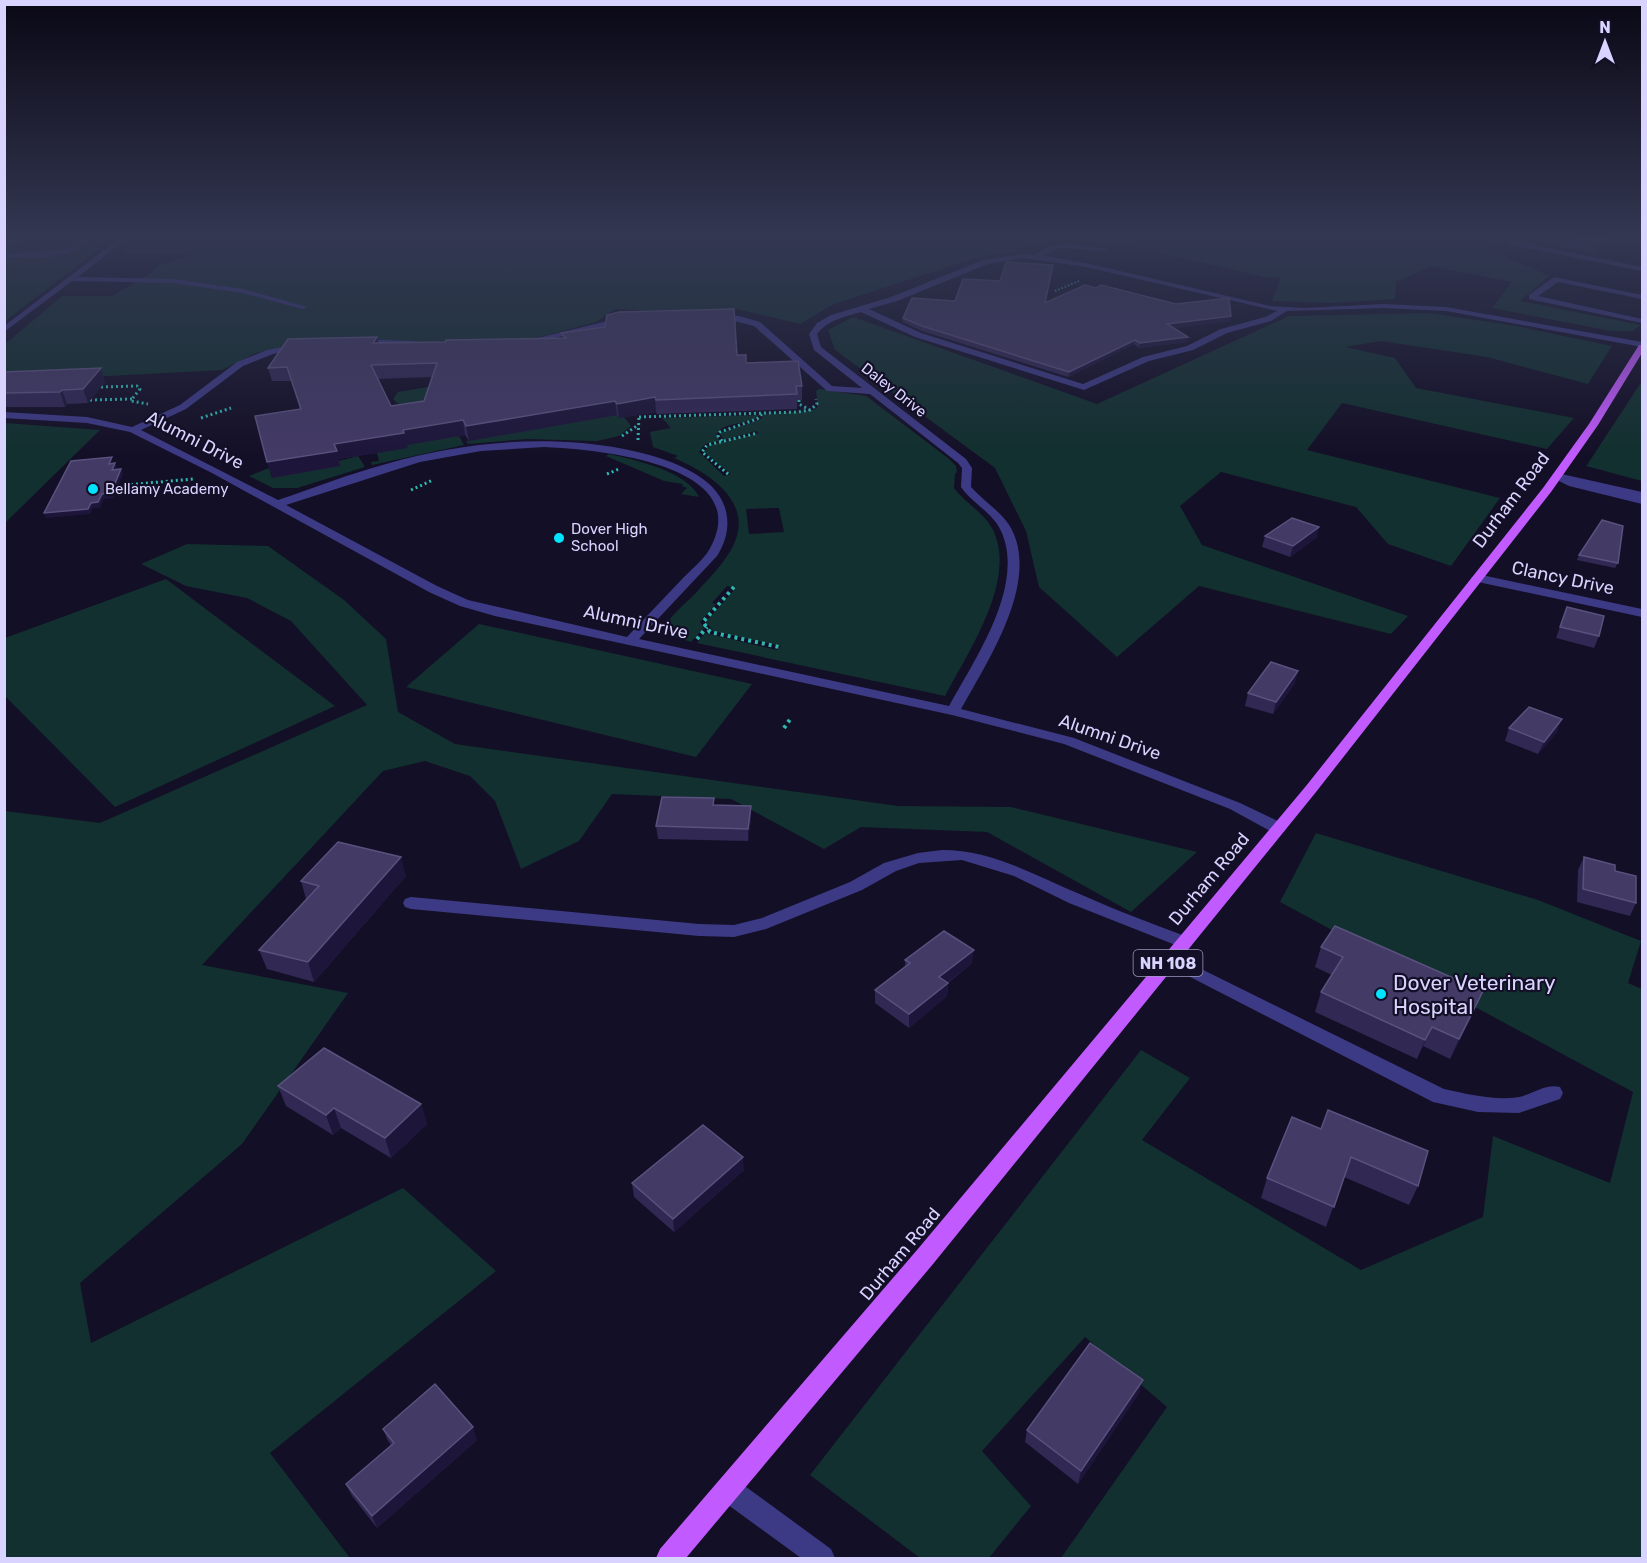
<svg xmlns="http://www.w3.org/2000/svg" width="1647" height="1563" viewBox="0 0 1647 1563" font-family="Rubik,sans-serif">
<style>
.green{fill:#12302f;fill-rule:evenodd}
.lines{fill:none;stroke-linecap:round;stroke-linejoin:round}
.path-far2{stroke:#2fb8b0;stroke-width:2;stroke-dasharray:1.5 2;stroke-linecap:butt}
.path-far1{stroke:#2fb8b0;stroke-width:3;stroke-dasharray:2 3;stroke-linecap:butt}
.path{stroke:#2fb8b0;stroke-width:4;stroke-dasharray:3 4;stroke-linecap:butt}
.minor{fill:#3d3a85;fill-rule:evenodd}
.major{fill:#c25bff;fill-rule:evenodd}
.wall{fill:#312854;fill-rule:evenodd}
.shaded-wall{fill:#1d163a}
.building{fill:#433a66;stroke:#5a527e;stroke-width:1.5;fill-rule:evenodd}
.poi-dot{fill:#00e5ff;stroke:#130f26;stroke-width:2}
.labels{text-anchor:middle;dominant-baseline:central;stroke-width:4.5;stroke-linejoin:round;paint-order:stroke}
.far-street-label{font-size:15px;fill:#d9d4ff;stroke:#130f26}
.far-poi-label{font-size:15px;fill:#d9d4ff;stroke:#130f26;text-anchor:start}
.shield{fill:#130f26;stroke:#9e99be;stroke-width:1.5}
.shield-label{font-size:16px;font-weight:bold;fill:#d9d4ff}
.street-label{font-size:18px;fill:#d9d4ff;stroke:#130f26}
.near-poi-label{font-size:21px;fill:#d9d4ff;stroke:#130f26;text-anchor:start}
</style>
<rect width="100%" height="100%" fill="#130f26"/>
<g class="green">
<polygon points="4,238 114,238 5,321"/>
<polygon points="139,238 1465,238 1549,276 1520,301 1641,325 1633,331 1611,331 1492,308 1512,282 1431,266 1396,282 1395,299 1332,303 1272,301 1281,277 1268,278 1114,242 1044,242 1018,252 982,256 834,304 800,324 737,309 646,311 615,309 596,322 544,336 505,342 433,343 369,339 305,342 256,353 222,370 108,376 5,377 5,344 62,296 112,296 151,273 159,265 198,253 122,254"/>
<polygon points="1429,313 1516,326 1612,346 1588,384 1487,357 1381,341 1345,347 1395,358 1416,388 1574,418 1547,449 1342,403 1307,450 1500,498 1451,566 1388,544 1356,507 1221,472 1180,506 1202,545 1408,616 1391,634 1199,586 1117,657 1039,587 1026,531 995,468 835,350 828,330 853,317 1097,404 1289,316"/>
<polygon points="1642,381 1642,481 1586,466 1587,465"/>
<path d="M428,387L449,391C433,398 407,416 393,399L398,392Z"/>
<path d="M819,389L866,396L948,458L956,466L957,472L955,474L954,488C965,503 983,512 992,528C1019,578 968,652 945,696L697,643L705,633L777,650L781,646L713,631L706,622L736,588L727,586L712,603L716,604L700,622L704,628L691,642L669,635L664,629C669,616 685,604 695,594C708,579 724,564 733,546C755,502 709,473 674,458L678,456L653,447L650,432L671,428L662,418L760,415C749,426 723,420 716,435L720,441L705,444L699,452L724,476L731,474L704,452L710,445L759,433L756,431L724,440L720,434L722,432L761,419L764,414L811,411L818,407L816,391ZM773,508H779L784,532L749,534L746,509Z"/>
<polygon points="617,415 619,418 624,417 631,426 619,436 597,441 527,439 468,444 466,441"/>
<polygon points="5,423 100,430 5,523 4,423"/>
<polygon points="459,436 464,445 372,465 371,462 379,461 377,453 407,448 406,445"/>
<path d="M609,454C635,460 687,471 699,497L681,494L687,488L682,486L683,484L664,481L606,456Z"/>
<polygon points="358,456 365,467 297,488 273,488 249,476 269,468 272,478"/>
<polygon points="187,544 268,546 344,600 386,639 398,712 455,744 898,806 1011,807 1197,852 1131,912 987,832 861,827 824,849 731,799 612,794 579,841 521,869 495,801 470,776 425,761 383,771 202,965 348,993 242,1144 80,1283 91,1343 403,1188 496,1271 270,1453 350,1558 5,1558 5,811 100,823 367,705 291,621 247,598 186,586 141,564"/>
<polygon points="166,579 335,706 115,807 5,696 5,638"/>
<polygon points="479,624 752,684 696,757 406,687"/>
<polygon points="1316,833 1538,900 1641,941 1628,983 1642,989 1642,1558 1061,1558 1167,1407 1085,1337 982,1451 1031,1506 989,1558 920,1558 810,1475 1141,1050 1190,1078 1142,1140 1361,1270 1483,1217 1493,1136 1610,1183 1633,1092 1280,902"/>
</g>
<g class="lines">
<polyline class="path-far2" points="1055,291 1079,281"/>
<g class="path-far1">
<polyline points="101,387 137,386 140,389 132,399"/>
<polyline points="90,400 132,399 131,401 148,404"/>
<polyline points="799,400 799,404 810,410"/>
<polyline points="639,417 798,412 810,410 817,404 816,399"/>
<polyline points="201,418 231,408"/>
<polyline points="622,436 638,425"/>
<polyline points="638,440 639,415"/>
<polyline points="722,441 718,436 720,432 757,419 762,414"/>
<polyline points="607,474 619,469"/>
<polyline points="728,474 702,452 707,445 758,433"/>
<polyline points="126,485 193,479"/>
<polyline points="411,490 433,480"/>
</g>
<g class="path">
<polyline points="734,587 703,622 710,632 779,647"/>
<polyline points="697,639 707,627"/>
<polyline points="784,728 791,718"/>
</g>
<g class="minor">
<polygon points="23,238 34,238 4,246 4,242"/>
<path d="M82,238H90C66,263 36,257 4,258V254L69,249Z"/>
<polygon points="120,238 128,238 78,277 173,279 243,289 307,307 303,309 243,293 173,283 72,281 4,332 4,326"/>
<polygon points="1510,240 1642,267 1642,271 1507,244"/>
<path d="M1070,244L1109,249L1105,251L1060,248L1042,255L1086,263L1270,306L1304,308L1384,304L1446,307L1642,342V347L1446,311L1384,308L1287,311L1271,321L1227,333L1193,350L1149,361L1084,390L915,337L861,312C844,317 828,320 817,334L821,347L966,459L972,468L971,487C984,502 1003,512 1012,530C1039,584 987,662 961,709L1074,738L1240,803L1284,824L1286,828L1284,832H1272L1230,809L1064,744L952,715L495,616L460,606L429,592L212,473L130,432L87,423L4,418V412L87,417L132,427L180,405L237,362L267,350L303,343V347L273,354L243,366L186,409L141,430L278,500C314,488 349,474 386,464C463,442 545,434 624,449C654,455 685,464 708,483C731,503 733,531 717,556L639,639L949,706C975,659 1026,585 1001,531C993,513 972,503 961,487L962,468L958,463L870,394L827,391L754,326L710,315L714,313L739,316L760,322L832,386L862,388L814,350L809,334L817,323L831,315L891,297L983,260L1023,254L1034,255L1049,246ZM1023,258L1086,267L1277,311L1265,317L1221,329L1187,346L1143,357L1083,384L921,333L869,309L897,301L988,264ZM544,447C593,449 759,463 709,550C703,560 692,569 684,577C665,597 646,617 627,637L468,600L437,586L286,505L420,462L481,451Z"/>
<polygon points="1554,277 1642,295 1642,299 1558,282 1538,296 1642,319 1642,323 1529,299 1529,295"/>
<polygon points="624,317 627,317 627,321 525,345 521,342"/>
<polygon points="357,339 414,341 418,344 414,347 354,344 353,342"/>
<polygon points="1557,473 1642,492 1642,504 1569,486 1553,478 1553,474"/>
<polygon points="1477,574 1642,609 1642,617 1473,581 1471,578"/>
<path d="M942,850C993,850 1036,876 1082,895C1117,911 1154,924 1190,938L1193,942L1190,946L1184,948L1178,946L1069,903L1014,876L962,860L919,863L896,871L862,890L766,929L734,937L699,936L411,909L405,907L403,903L405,899L411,897L699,924L734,925L762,918L850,882L884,863L918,853Z"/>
<path d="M1171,954L1444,1089C1467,1094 1495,1101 1519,1097C1533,1094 1546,1083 1560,1087L1563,1093L1560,1099L1519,1113L1478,1112L1433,1102L1165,964L1162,960L1165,956Z"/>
<polygon points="729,1477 738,1481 831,1549 835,1558 801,1558 720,1499 716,1490 720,1481"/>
</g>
<polygon class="major" points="1639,345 1642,345 1642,353 1598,425 1551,492 1316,792 933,1264 686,1558 656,1558 660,1549 917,1250 1306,786 1543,488 1589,424"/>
</g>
<g class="wall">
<polygon points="1545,238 1621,238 1596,254 1543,244"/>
<polygon points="1052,269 1045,303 1176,304 1231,316 1230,321 1173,328 1188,337 1187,342 1139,348 1134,344 1068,377 922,331 903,322 903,318 955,301 1000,281"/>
<path d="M561,333L737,355L746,363L802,386V400H797V409L657,414L656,412L619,418L617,415L469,441L465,435L407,445L408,448L338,459L340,466L272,478L300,409L291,381H272L268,368L378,343L562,338ZM432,377L424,401L391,406L378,379Z"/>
<polygon points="4,372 105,382 88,403 67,404 65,407 4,407"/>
<polygon points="1319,527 1316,538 1290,557 1262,547 1265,536"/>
<polygon points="1579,555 1618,563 1615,568 1577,560"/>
<polygon points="1567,607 1599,636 1594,648 1556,638"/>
<polygon points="1295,683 1273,714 1245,706 1248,693"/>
<polygon points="1509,728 1557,732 1538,754 1505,741"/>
<polygon points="715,805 751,806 751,819 748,841 658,839 656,826"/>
<polygon points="1584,857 1615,871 1636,903 1630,916 1577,902 1578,870"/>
<polygon points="406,876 314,982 267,969 259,950 306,899 301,881"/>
<polygon points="1321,947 1475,1010 1450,1059 1423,1046 1417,1059 1315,1012 1321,992 1332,975 1315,967"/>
<polygon points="905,960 972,963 948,983 947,996 909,1028 875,1003 875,990 905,967"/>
<polygon points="278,1086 421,1104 427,1124 391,1158 341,1128 333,1135 286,1106"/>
<polygon points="1292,1117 1418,1186 1409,1205 1344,1177 1326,1227 1261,1198 1267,1178"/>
<polygon points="744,1170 674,1232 634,1197 632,1183"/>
<polygon points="1139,1393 1078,1484 1025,1442 1027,1430"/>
<polygon points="383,1429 477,1440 377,1528 352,1496 346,1484 391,1445 388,1441"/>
</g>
<g class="shaded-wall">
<polygon points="1607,238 1621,238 1596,254 1600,242"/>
<polygon points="1231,316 1230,321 1166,329 1167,324"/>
<polygon points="377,337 380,350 373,343"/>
<polygon points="1188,337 1187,342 1139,348 1140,343"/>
<polygon points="1135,340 1134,344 1068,377 1069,372"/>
<polygon points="101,368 105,382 88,403 83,389"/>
<polygon points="62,390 67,404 65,407 60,392"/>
<polygon points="655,397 656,412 619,418 617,404"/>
<polygon points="615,401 617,415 469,441 466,426"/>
<polygon points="463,420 465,435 407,445 408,448 338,459 340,466 272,478 267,462 334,444 403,430"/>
<polygon points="115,463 117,468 114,475 112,470"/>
<polygon points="121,469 123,474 113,498 104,499 100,508 93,508 90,514 46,518 44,513 91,503"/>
<polygon points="1319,527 1316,538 1290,557 1293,546"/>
<polygon points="1298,671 1295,683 1273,714 1276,702"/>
<polygon points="1562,719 1557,732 1538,754 1544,742"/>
<polygon points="751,806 751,819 748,841 748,829"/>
<polygon points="401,857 406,876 314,982 308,962"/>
<polygon points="974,950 972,963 938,990 939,977"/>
<polygon points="948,983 947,996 909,1028 909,1014"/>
<polygon points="1483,991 1475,1010 1450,1059 1459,1039"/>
<polygon points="1432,1027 1423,1046 1417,1059 1425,1040"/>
<polygon points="421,1104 427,1124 391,1158 385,1138"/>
<polygon points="334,1108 341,1128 333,1135 326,1115"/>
<polygon points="743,1157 744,1170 674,1232 673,1219"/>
<polygon points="1143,1380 1139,1393 1078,1484 1081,1471"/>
<polygon points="473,1427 477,1440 377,1528 372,1516"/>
</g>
<g class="building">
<polygon points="1576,238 1607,238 1600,242"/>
<polygon points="1006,262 1053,265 1045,303 1085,285 1096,288 1101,285 1176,304 1229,298 1231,316 1167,324 1188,337 1140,343 1135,340 1069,372 922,326 903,318 912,298 955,301 963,279 1000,281"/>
<path d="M734,309L737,355H746V363L798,361L802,386H796L797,394L656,400L655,397L617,404L615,401L466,426L463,420L403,430L404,433L334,444L337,451L267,462L255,416L301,409L287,367L268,368L288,339L377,337L373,343L445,342L446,340L566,338L561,333L605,327L607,315L619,312ZM437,363L424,401L391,406L371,365Z"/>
<polygon points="101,368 83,389 62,390 60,392 4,393 4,372"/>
<polygon points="112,457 109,464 115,463 112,470 121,469 111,493 102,494 98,502 91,503 88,509 44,513 71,461"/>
<polygon points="1292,518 1319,527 1293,546 1265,536"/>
<polygon points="1602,520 1623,526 1618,563 1579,555"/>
<polygon points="1567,607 1604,616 1599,636 1560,627"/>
<polygon points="1271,662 1298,671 1276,702 1248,693"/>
<polygon points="1529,707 1562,719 1544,742 1509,728"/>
<polygon points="662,797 714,798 713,805 751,806 748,829 656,826"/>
<polygon points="338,842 401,857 308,962 259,950 319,886 301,881"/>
<polygon points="1584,857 1615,865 1615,871 1636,876 1636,903 1583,889"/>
<polygon points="1335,926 1483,991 1459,1039 1432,1027 1425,1040 1321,992 1343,957 1321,947"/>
<polygon points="944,931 974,950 939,977 948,983 909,1014 875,990 910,963 905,960"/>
<polygon points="324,1048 421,1104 385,1138 334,1108 326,1115 278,1086"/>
<polygon points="1328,1110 1428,1151 1418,1186 1351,1157 1334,1207 1267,1178 1292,1117 1321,1129"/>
<polygon points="703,1125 743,1157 673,1219 632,1183"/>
<polygon points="1090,1343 1143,1380 1081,1471 1027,1430"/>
<polygon points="435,1384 473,1427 372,1516 346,1484 394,1443 383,1429"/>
</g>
<linearGradient id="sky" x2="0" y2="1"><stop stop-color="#0a0815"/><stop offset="0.52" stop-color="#333752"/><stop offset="1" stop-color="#333752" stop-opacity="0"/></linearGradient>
<rect width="1647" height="456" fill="url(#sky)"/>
<g class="poi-dot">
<circle cx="93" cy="489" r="6"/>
<circle cx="559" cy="538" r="6"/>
<circle cx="1381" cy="994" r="6"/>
</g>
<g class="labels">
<g class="far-street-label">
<text transform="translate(894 390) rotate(38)">Daley Drive</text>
</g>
<g class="far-poi-label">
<text x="105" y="489">Bellamy Academy</text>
<text x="571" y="529">Dover High<tspan x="571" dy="17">School</tspan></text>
</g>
<rect class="shield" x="1133.5" y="950" width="69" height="26" rx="4.5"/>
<g class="shield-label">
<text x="1168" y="963">NH 108</text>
</g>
<g class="street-label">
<text transform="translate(195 440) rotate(27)">Alumni Drive</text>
<text transform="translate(1511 500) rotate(-53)">Durham Road</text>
<text transform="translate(1563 578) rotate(12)">Clancy Drive</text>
<text transform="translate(636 622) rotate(12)">Alumni Drive</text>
<text transform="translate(1110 737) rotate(19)">Alumni Drive</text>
<text transform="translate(1209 879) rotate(-50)">Durham Road</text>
<text transform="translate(900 1254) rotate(-50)">Durham Road</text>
</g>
<g class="near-poi-label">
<text x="1393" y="982">Dover Veterinary<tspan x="1393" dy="24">Hospital</tspan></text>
</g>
</g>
<rect width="1647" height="1563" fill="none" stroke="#d9d4ff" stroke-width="12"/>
<g transform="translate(1605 42)" stroke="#130f26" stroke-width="4.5" paint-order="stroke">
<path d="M0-4.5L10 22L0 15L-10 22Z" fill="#d9d4ff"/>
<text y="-9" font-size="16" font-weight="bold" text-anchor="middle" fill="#d9d4ff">N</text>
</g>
</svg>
